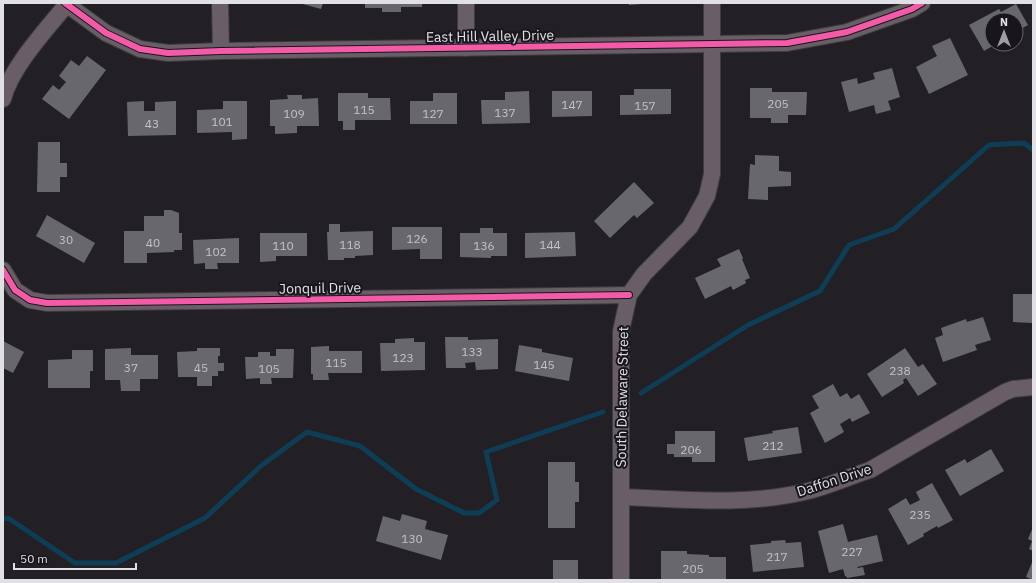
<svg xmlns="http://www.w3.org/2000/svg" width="1036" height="583" viewBox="0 0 1036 583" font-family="'IBM Plex Sans',sans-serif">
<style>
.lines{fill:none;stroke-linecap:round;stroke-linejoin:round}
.stream{stroke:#0e3e55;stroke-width:5}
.building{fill:#68686c}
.minor-casing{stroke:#3d3c3f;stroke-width:18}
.minor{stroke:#695d66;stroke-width:16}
.cycleway-casing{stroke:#18161c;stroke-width:8}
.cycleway{stroke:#f35aa7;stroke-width:6}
.labels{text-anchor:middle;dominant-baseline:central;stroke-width:4;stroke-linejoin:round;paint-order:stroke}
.number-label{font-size:12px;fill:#c3c2c6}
.street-label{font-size:14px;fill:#e1e0e4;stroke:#18161c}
</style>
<rect width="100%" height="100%" fill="#222025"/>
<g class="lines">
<g class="stream">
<polyline points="641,393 748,325 820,291 849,245 894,229 989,145 1024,143 1033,150"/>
<polyline points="3,519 8,518 75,563 116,563 205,518 262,465 307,432 360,446 416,489 464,513 479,513 497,500 486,452 603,412"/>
</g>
</g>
<g class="building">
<polygon points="299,3 323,3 321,9"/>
<polygon points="365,3 422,3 422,7 401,7 401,12 382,12 382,8 365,8"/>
<polygon points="629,3 642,3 642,4 629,5"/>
<polygon points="1016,4 1028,25 1016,32 1016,20 992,20 992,44 996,44 984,51 969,25 999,9 1001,12"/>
<polygon points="950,38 968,75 929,94 916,67 937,56 932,46"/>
<polygon points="87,56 106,70 69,119 42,99 53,85 59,90 66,82 59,76 71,60 79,66"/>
<polygon points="892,68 900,97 888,101 891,110 876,114 874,105 849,112 841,82 857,78 858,84 875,79 873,73"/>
<polygon points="750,88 772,88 772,92 807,92 806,115 788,115 788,123 771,123 771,118 750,118"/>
<polygon points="634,89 671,89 671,114 620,115 620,95 634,95"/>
<polygon points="529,91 530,123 482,124 481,100 505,100 505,92"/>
<polygon points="552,91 592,91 592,116 552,117"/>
<polygon points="338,93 368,93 368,98 390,98 391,120 355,120 355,130 343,130 343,121 338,121"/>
<polygon points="433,93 457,93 457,124 410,124 410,101 433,101"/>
<polygon points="287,95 302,95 302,99 318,98 319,126 297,126 297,133 275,134 275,126 270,126 270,100 288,99"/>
<polygon points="144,101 144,111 155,111 155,102 176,101 176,135 128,136 127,102"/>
<polygon points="223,101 247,101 247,139 232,140 232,132 197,133 197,110 223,109"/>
<polygon points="38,142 60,142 60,163 67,163 67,177 60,177 60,192 37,192"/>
<polygon points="755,155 779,156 779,171 791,172 791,186 768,187 768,200 748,199 750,164 755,165"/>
<polygon points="634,182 654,203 637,218 634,215 610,238 594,221"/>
<polygon points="164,210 171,210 179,213 179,233 182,233 182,250 174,250 174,252 147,253 147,263 124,263 124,231 144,231 144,216 164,216"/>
<polygon points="47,215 95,243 84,263 36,236"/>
<polygon points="329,224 340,224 340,232 373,231 373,255 355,256 355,258 344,258 344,260 328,260 327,232 329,232"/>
<polygon points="392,227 442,227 442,259 420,259 420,249 392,250"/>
<polygon points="480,228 493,228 493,233 507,233 507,256 491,256 491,258 460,257 460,233 480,233"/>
<polygon points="575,232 576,256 525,258 525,233"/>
<polygon points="260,233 307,233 307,256 276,256 276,261 260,262"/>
<polygon points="239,238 239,263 217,263 218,269 205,269 205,263 194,264 193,240"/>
<polygon points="739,249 743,258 742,259 750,278 745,280 746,283 733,290 731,286 705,299 695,278 721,266 717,259"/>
<polygon points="1013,294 1033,294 1033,323 1013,322"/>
<polygon points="983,317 991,340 975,345 977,350 943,362 935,338 943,335 941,328 966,319 967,322"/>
<polygon points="445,337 468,337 468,340 498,339 498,369 476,370 475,362 465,363 466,368 446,368"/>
<polygon points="414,338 414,342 425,342 425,370 381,371 380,343 395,343 395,339"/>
<polygon points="3,341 24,352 13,373 3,368"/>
<polygon points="519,345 542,349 542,352 573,358 569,381 515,371"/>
<polygon points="329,346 329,351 362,351 362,373 328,373 329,380 313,380 313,374 311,374 311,347"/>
<polygon points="131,348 131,355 158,355 158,379 140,379 140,391 121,391 120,380 105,380 105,349"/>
<polygon points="197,348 220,348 220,356 218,356 218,363 224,363 224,371 218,371 218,376 212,376 212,386 197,386 197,377 178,377 177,352 197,351"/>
<polygon points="905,348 918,367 923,364 937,384 918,396 906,378 903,380 904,383 882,397 867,374"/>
<polygon points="276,349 294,349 293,378 271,378 272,384 260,384 260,378 246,379 245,357 258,357 258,352 270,352 270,356 276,356"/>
<polygon points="72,350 93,350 93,371 90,371 90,388 48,388 48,360 72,359"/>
<polygon points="833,384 840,397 847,393 851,399 859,394 870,413 852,422 850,418 840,424 844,432 825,443 810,413 819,408 812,396"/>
<polygon points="798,427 802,453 748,461 744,438 773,433 772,431"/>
<polygon points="675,431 715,431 715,462 692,462 692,457 674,457 674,454 667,454 667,444 675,444"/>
<polygon points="991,449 1004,471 960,496 945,470 965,459 967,463"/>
<polygon points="548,462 575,462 575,482 579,482 579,502 575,502 575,528 548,528"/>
<polygon points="932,483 953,520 938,528 937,526 923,534 924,536 908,545 888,509 906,498 910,505 920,500 916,492"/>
<polygon points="402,514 427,521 425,529 448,535 441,560 376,541 383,516 400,521"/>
<polygon points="843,524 848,542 877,535 883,561 857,567 858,568 863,567 865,575 847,578 846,576 845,576 843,569 829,573 818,531"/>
<polygon points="1033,527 1033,551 1029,549 1032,541 1028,539"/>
<polygon points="785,540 786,543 801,542 804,567 753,572 750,545 771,543 771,541"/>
<polygon points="661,551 687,551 687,554 709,555 709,557 726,557 726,579 661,579"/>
<rect x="553" y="560" width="25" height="20"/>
<polygon points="1033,560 1033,580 1026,577"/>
</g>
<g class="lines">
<g class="minor-casing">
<g id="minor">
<polyline points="65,3 106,33 140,49 168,53 221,51 787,43 847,32 912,9 922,3"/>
<polyline points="220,3 221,51"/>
<polyline points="466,3 466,48"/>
<path d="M3,99C11,67 46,30 67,4"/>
<polyline points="3,270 15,290 30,300 47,303 629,295"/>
<path d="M621,497C681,499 744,506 804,492C827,487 848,477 870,470L1005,392L1013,389L1033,387"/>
<polyline points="621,580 621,331 629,295 644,274 690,227 707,196 712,174 712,3"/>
</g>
</g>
<use href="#minor" class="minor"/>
<g class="cycleway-casing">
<g id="cycleway">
<polyline points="65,3 106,33 140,49 168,53 221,51 787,43 847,32 912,9 922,3"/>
<polyline points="3,270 15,290 30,300 47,303 629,295"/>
</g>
</g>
<use href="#cycleway" class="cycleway"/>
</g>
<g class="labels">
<g class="number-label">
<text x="778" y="103">205</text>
<text x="572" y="104">147</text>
<text x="645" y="105">157</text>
<text x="364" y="109">115</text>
<text x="505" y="112">137</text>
<text x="294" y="113">109</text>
<text x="433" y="113">127</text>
<text x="222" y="121">101</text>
<text x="152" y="123">43</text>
<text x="417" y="238">126</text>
<text x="66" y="239">30</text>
<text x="153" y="242">40</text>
<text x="350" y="244">118</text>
<text x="550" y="244">144</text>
<text x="283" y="245">110</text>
<text x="484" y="245">136</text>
<text x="216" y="251">102</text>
<text x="472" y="351">133</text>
<text x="403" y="357">123</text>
<text x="336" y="362">115</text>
<text x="544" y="364">145</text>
<text x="131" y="367">37</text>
<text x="201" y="367">45</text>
<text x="269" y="368">105</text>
<text x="900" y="370">238</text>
<text x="773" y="445">212</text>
<text x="691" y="449">206</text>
<text x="920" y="514">235</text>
<text x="412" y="538">130</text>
<text x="852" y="551">227</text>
<text x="777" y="556">217</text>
<text x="693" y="568">205</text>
</g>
<g class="street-label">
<text transform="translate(490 36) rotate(-1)">East Hill Valley Drive</text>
<text transform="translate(320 288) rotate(-1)">Jonquil Drive</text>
<text transform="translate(622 397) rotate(-89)">South Delaware Street</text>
<text transform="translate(834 480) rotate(-18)">Daffon Drive</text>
</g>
</g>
<rect width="1036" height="583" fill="none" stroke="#e1e0e4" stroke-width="8"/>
<g transform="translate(1004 32)"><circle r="19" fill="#18161c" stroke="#68676c"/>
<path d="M0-3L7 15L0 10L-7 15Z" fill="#9e9da1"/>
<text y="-6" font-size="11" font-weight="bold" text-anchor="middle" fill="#e1e0e4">N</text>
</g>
<path d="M14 563v6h122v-6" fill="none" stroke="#e1e0e4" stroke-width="2"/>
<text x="20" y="563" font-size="12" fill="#e1e0e4" stroke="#18161c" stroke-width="3" paint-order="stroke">50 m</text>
</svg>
